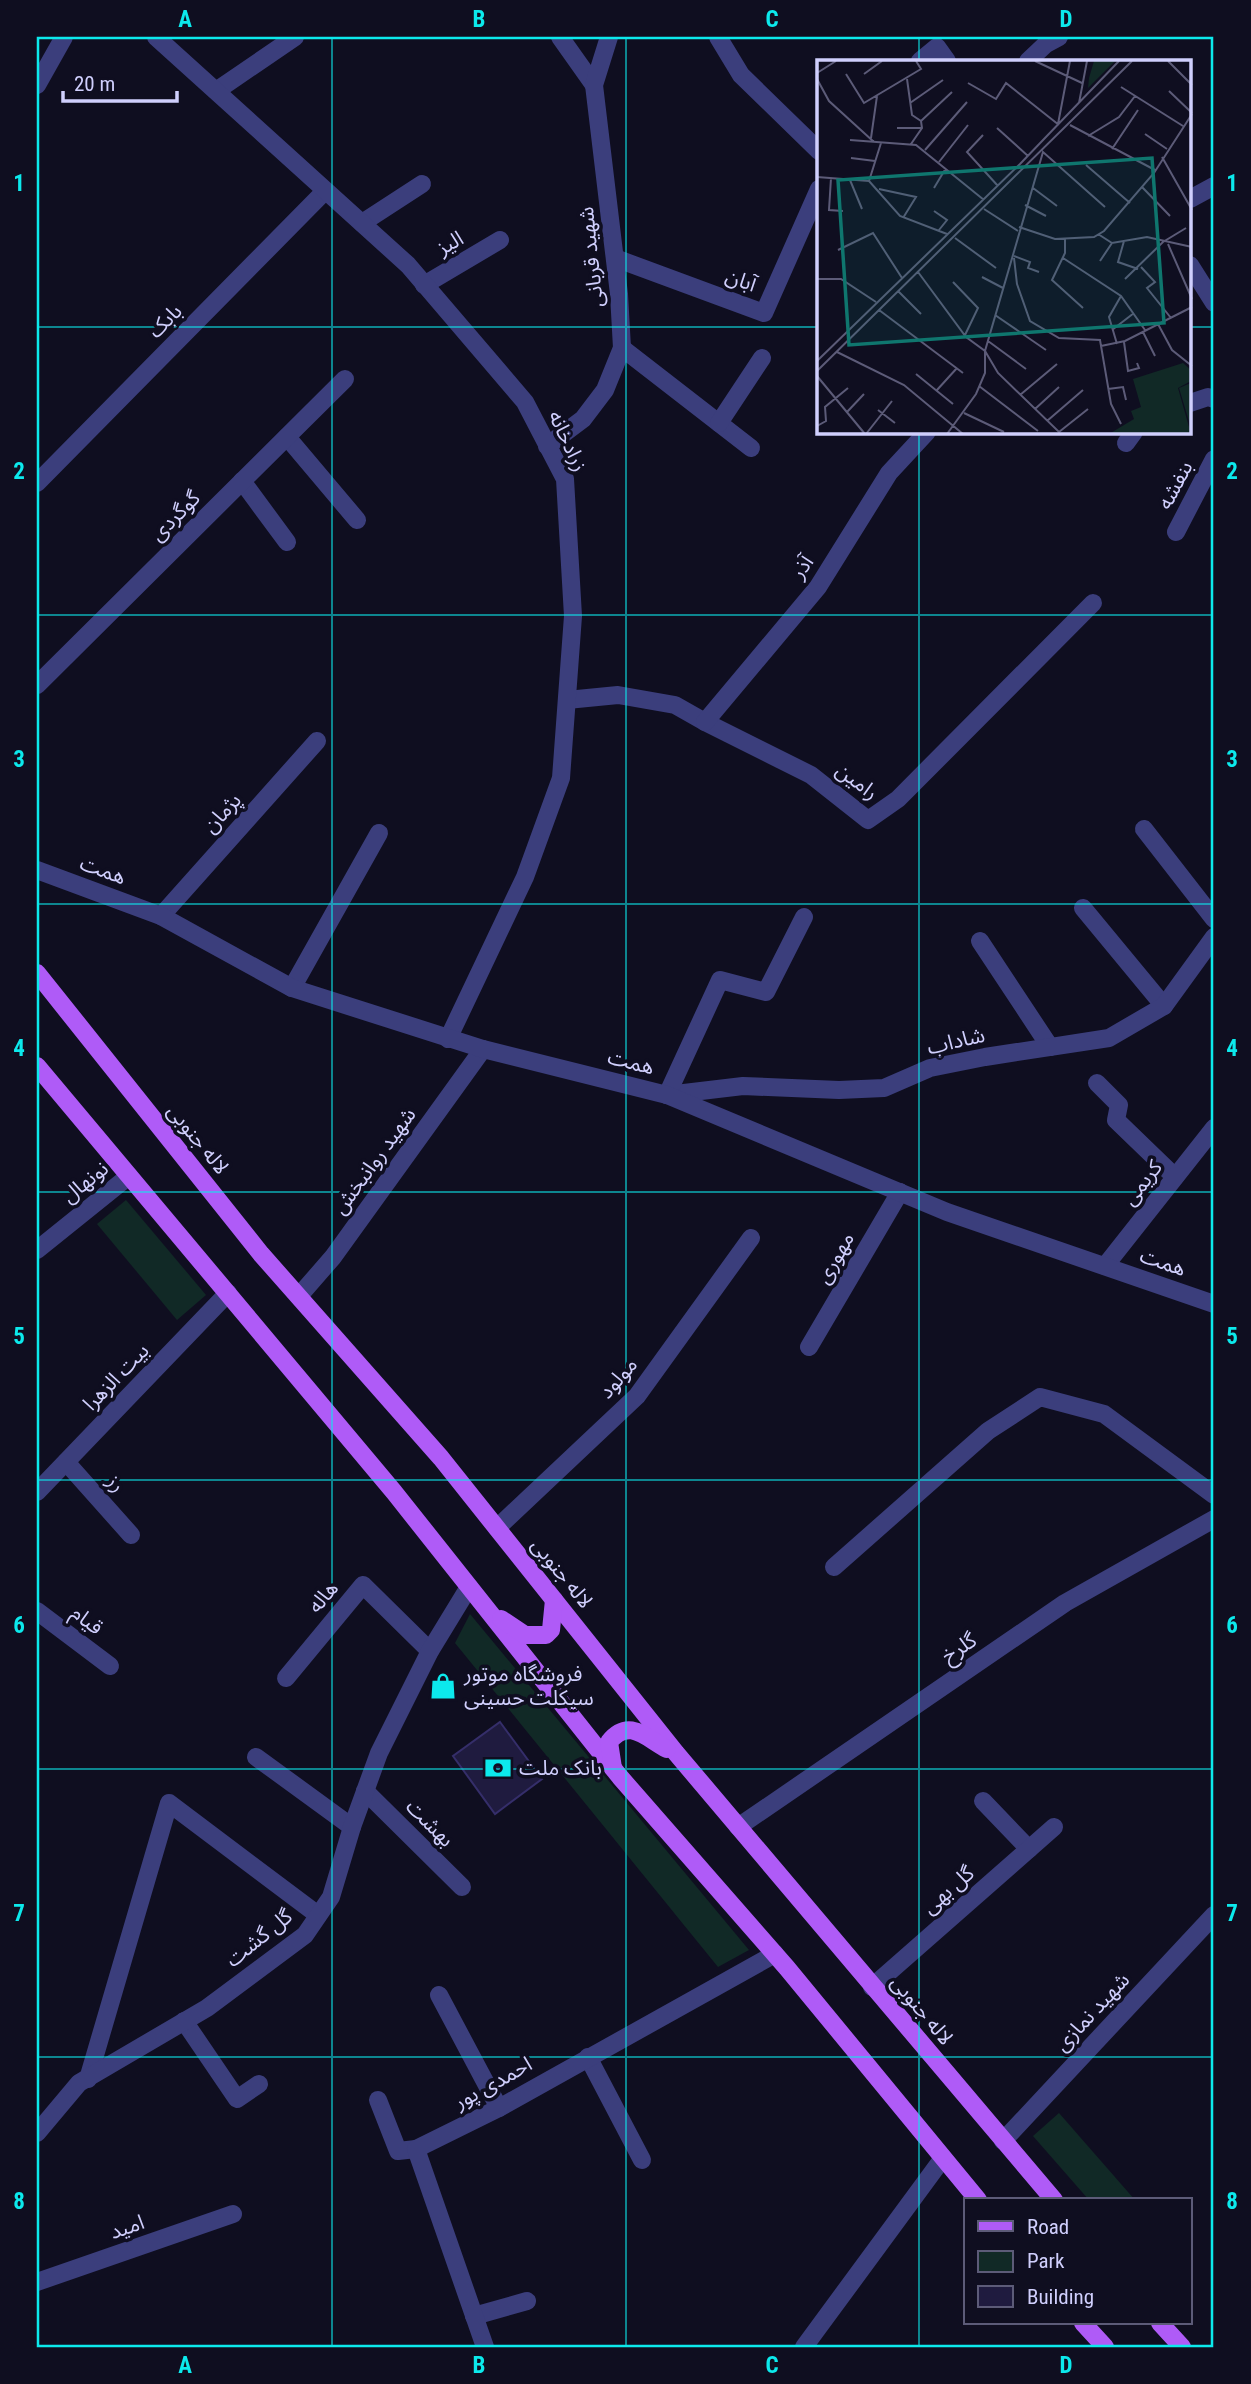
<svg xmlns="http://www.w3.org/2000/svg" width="1251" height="2384" viewBox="0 0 1251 2384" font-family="'Roboto Condensed','Noto Sans Arabic',sans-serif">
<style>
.green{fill:#112926}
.building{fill:#1f1b3f;stroke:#352e6a;stroke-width:2}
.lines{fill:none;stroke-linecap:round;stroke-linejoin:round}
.minor{stroke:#3b3e7c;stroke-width:18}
.tertiary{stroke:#3b3e7c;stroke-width:18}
.primary{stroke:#af5bf7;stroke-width:18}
.grid{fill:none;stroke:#0ce9ec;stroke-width:2;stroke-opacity:0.55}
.labels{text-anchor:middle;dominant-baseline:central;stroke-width:7;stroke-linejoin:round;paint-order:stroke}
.street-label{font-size:21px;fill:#d0cffd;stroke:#0f0e20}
.poi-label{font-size:21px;fill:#d0cffd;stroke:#0f0e20;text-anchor:start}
.inset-road{fill:none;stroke:#5c5b78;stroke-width:2}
.view{fill:#0f766e;fill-opacity:0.15;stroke:#0f766e;stroke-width:3.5}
.inset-edge{fill:none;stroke:#d0cffd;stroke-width:3.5}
.neatline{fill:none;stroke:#0ce9ec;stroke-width:2.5}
.grid-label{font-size:23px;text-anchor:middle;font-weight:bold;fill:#0ce9ec}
</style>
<rect width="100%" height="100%" fill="#0f0e20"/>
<g class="green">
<polygon points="126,1200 206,1295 177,1320 97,1224"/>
<polygon points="470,1614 749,1950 718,1967 455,1643"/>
<polygon points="1059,2113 1135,2200 1089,2200 1033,2136"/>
</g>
<polygon class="building" points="500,1722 542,1779 495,1814 453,1756"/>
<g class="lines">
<g class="minor">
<polyline points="560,37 594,85"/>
<polyline points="718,37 741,75 819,151"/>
<polyline points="920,61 937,47 947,61"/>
<polyline points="1028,61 1046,44 1059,37"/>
<polyline points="37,85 64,37"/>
<polyline points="216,91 295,37"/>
<polyline points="1190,199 1214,186"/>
<polyline points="362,223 422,184"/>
<polyline points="615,258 764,313 819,189"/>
<polyline points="1190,265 1214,303"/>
<polyline points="424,285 500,240"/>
<polyline points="622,348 751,448"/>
<polyline points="1190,403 1208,397 1214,399"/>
<polyline points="719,423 762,358"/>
<polyline points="287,437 357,520"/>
<polyline points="1126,443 1134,432"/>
<polyline points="547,446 583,419 605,390 622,348 619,294 594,85 609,37"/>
<polyline points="242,481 287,542"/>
<polyline points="37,483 325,191"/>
<polyline points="1176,532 1214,459"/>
<polyline points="37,685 345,379"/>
<polyline points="567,700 618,695 675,705 705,722 811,775 868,820 898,799 1093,603"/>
<polyline points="705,722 818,587 889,473 927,432"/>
<polyline points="1144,829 1214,919"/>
<polyline points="1083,908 1164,1006"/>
<polyline points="161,916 317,741"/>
<polyline points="980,941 1050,1047"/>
<polyline points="292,988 379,833"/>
<polyline points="1097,1083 1119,1105 1116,1120 1175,1177"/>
<polyline points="667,1095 743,1086 839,1090 884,1088 930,1068 985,1057 1109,1038 1164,1006 1214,937"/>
<polyline points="667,1095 720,980 766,992 804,917"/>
<polyline points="37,1250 129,1176"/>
<polyline points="1105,1266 1214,1128"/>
<polyline points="299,1296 333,1257 483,1049"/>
<polyline points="809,1347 900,1192"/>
<polyline points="66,1462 131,1535"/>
<polyline points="37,1492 228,1293"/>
<polyline points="497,1528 637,1396 751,1238"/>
<polyline points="834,1567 988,1431 1040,1397 1104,1414 1214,1495"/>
<polyline points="37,1611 110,1666"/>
<polyline points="286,1678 363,1585 430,1651"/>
<polyline points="256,1757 352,1827"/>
<polyline points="365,1791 462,1887"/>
<polyline points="983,1801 1029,1849"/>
<polyline points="738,1827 1065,1603 1214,1519"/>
<polyline points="872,1987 1054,1827"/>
<polyline points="439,1995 499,2108"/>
<polyline points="184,2021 237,2099 259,2084"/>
<polyline points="588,2057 642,2160"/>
<polyline points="88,2079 169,1803 318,1915"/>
<polyline points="378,2100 398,2151 416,2149"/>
<polyline points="37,2133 79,2083 207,2008 305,1935 331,1897 352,1827 379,1753 430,1651 469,1587"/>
<polyline points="1003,2141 1214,1915"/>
<polyline points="37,2282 233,2214"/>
<polyline points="474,2316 527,2301"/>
<polyline points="485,2347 416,2149 499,2108 775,1954"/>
<polyline points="804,2347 943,2158"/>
</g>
<g class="tertiary">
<polyline points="156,37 408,265 525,402 565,479 573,616 561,778 525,877 448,1039"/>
<polyline points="37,870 161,916 292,988 483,1049 667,1095 947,1212 1214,1304"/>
</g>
<g class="primary">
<polyline points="37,973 261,1254 441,1458 676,1753 1054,2200"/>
<polyline points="37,1066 394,1492 620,1777 787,1968 978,2200"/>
<polyline points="501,1619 525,1635 546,1635 551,1630 554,1600"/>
<path d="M613,1768L609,1742C629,1717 646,1738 667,1749"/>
<polyline points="1083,2323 1105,2347"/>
<polyline points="1160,2323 1182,2347"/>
</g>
</g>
<path class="grid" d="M332,37V2347M626,37V2347M919,37V61M37,327H819M1190,327H1214M919,432V2347M37,615H1214M37,904H1214M37,1192H1214M37,1480H1214M37,1769H1214M37,2057H1214"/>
<defs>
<g id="shop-bare" transform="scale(2.1)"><path d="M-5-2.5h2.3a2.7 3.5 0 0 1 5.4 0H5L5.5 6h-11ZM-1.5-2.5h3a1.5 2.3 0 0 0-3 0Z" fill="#0ce9ec" stroke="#0f0e20" stroke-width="2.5" paint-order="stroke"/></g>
<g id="bank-bare" transform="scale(2.1)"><path d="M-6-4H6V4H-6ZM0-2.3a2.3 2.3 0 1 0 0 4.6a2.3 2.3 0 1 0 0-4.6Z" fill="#0ce9ec" stroke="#0f0e20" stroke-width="2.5" paint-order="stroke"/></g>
</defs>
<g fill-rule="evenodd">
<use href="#shop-bare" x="443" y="1686"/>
<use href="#bank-bare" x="498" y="1768"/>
</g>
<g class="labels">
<g class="street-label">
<text transform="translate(450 243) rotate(-30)">الیز</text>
<text transform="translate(591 257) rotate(-96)">شهید قربانی</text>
<text transform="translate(741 280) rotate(20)">آبان</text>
<text transform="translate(165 321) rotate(-45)">بابک</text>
<text transform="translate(568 441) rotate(65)">زرادخانه</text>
<text transform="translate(1175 485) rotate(-62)">بنفشه</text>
<text transform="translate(175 516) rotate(-45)">گوگردی</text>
<text transform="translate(802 567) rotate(-55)">آذر</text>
<text transform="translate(857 781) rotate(37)">رامین</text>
<text transform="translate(222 813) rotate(-48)">پژمان</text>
<text transform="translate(103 870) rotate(20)">همت</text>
<text transform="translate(956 1041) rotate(-13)">شاداب</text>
<text transform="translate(631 1062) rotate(14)">همت</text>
<text transform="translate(198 1139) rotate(51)">لاله جنوبی</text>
<text transform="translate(374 1161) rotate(-54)">شهید روانبخش</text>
<text transform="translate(85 1182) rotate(-39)">نونهال</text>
<text transform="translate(1142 1183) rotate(-52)">کریمی</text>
<text transform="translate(835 1258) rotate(-60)">مهوری</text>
<text transform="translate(1163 1262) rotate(19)">همت</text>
<text transform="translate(116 1377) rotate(-46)">بیت الزهرا</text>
<text transform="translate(618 1378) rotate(-49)">مولود</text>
<text transform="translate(116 1483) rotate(48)">رز</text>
<text transform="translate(562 1573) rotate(51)">لاله جنوبی</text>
<text transform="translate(323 1597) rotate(-50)">هاله</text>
<text transform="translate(87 1620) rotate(37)">قیام</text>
<text transform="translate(959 1648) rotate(-34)">گلرخ</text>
<text transform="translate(430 1823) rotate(45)">بهشت</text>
<text transform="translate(948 1890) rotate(-41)">گل بهی</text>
<text transform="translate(259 1938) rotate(-39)">گل گشت</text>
<text transform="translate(922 2010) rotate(50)">لاله جنوبی</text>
<text transform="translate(1092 2012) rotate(-47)">شهید نمازی</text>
<text transform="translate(493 2083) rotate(-29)">احمدی پور</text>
<text transform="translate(127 2227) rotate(-19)">امید</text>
</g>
<g class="poi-label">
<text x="464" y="1674">فروشگاه موتور<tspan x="464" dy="24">سیکلت حسینی</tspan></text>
<text x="519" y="1768">بانک ملت</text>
</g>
</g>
<g transform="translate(817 60)">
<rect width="374" height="374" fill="#0f0e20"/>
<path d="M277,1H298L271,28L272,18ZM366,303L375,311L374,321L361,328L374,374H292L317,359L314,351L324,347L316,319ZM374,323V368L362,328Z" fill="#112926"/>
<path class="inset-road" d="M218,1L265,23M351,1L375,25M0,13L19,1M29,14L47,43L104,9L99,1M47,14L65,1M0,19L12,41L57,82M90,19L95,55L104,61L105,68L94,84M151,23L179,39L189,23L242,65M304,27L366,66M352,31L375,53M93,43L126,20M262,43L270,1M104,61L135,32M241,64L253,1M253,65L338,110M80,68H105M180,68L211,96M328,74L350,89M166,75L150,92L181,126M271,76L302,57L318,36M54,78L60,36M33,80L99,85L167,140M295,89L321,50M108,90L150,42M345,97L375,150M34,98L58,101M122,102L151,65M269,105L313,143M0,117L52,121L83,156L130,174M14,118L12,150L26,151M33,120L45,149M52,121L64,83M325,127L353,156M117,128L129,108M216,128L240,146M62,129L99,137L86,158M208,145L229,156M167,149L201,171M117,151L130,160L122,170M202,167L238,179L277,177L287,171L337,113L375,54M281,174L295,183L330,177L375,187M138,178L179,208M248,179V193L235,220L266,248M307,181L301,202L321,209M351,184L375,239M21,190L56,173L85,218M197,196L213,202L211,208L222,212M197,198L200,224L213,261L242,278L283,280L294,344L304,364M246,198L304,236L328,270M283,201L295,183M324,207L338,222L330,228L354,258M101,212L149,277L168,291L181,313L242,372L271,349M165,217L186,228M0,219H24L59,242M308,219L346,182L369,168M136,222L161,248L148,275M81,231L104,254M62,250L146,313M178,255L229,290M341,264L355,290L375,306M295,270L317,253M326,272L338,296M171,281L209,309M307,282L311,311L322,308L320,303M300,284L292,257L304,236M284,286L308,281L375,247M20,292L87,325L146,374M0,301L203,104L302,1M0,311L315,1M99,314L136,344M0,316L48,374M162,326L221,371M291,329L306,327L309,340M120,330L140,308M203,335L240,304M218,349L242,327M61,350L78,363M30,352L47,334M147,353L187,372M230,361L266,330M0,366L9,361L8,347L31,328M49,374L75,341M130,374L159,334L168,313V291L226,92L288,147"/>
<path class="view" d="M335,98L347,263L32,285L21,120Z"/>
<rect width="374" height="374" class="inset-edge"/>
</g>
<rect width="1251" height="2384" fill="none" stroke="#0f0e20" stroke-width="77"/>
<rect x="964" y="2198" width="228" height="126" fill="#0f0e20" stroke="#5c5b78" stroke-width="2"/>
<rect x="978" y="2221" width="35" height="10" fill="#af5bf7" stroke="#5c5b78" stroke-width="2"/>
<text x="1027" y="2234" font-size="21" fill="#d0cffd">Road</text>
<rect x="978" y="2251" width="35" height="21" fill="#112926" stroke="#5c5b78" stroke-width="2"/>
<text x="1027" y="2268" font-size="21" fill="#d0cffd">Park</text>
<rect x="978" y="2286" width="35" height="21" fill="#1f1b3f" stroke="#5c5b78" stroke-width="2"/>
<text x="1027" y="2304" font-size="21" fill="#d0cffd">Building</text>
<path d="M63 91v10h114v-10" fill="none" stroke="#d0cffd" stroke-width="3.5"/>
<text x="74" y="91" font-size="21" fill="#d0cffd" stroke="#0f0e20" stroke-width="5" paint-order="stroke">20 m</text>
<rect x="38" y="38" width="1174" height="2308" class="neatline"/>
<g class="grid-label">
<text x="185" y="27">A</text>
<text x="479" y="27">B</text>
<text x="772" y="27">C</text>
<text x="1066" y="27">D</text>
<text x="19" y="191">1</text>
<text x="1232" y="191">1</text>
<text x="19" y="479">2</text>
<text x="1232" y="479">2</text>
<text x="19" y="767">3</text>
<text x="1232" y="767">3</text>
<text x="19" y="1056">4</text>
<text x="1232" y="1056">4</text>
<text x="19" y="1344">5</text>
<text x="1232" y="1344">5</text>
<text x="19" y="1633">6</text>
<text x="1232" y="1633">6</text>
<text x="19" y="1921">7</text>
<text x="1232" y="1921">7</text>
<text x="19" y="2209">8</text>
<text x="1232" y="2209">8</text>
<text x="185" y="2373">A</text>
<text x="479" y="2373">B</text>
<text x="772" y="2373">C</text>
<text x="1066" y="2373">D</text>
</g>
</svg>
